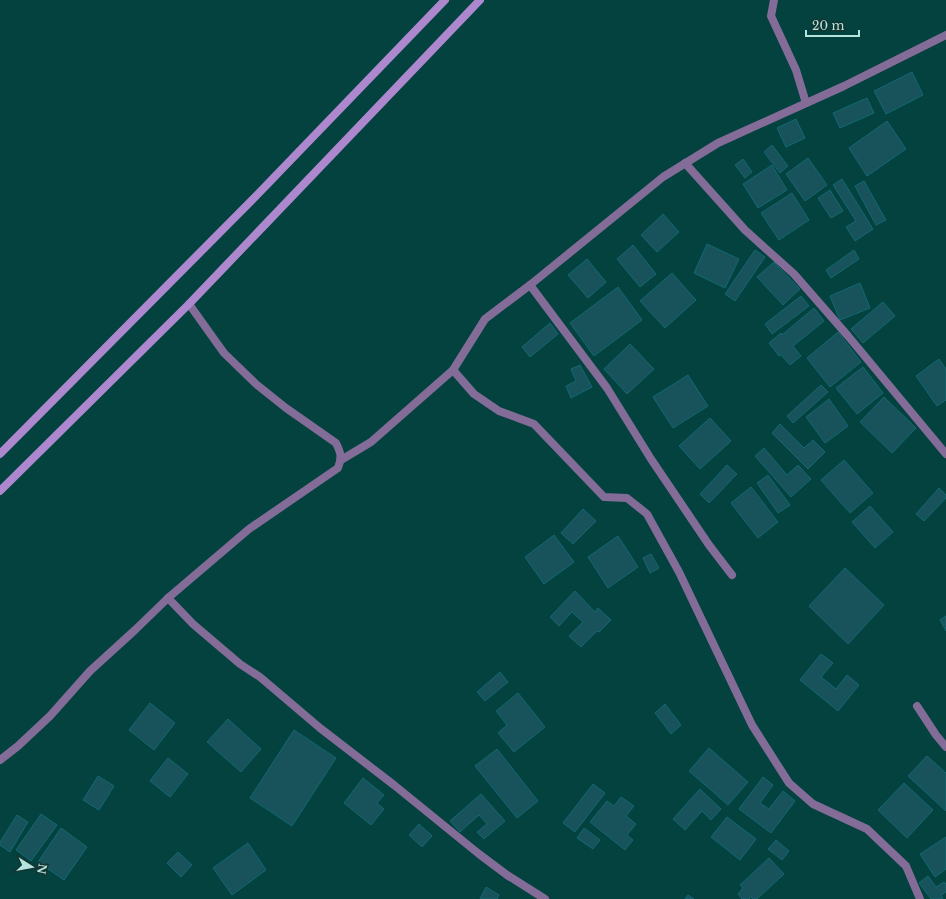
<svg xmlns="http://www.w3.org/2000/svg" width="946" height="899" viewBox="0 0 946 899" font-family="'Libre Baskerville',serif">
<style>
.building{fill:#18525a;stroke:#126974}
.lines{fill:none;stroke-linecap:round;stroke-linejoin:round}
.street{stroke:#846c98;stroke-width:8}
.secondary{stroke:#ad88ce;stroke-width:8}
</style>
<rect width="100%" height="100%" fill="#03423e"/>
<g class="building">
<polygon points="912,72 923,95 886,114 874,91"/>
<polygon points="867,98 874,113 840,128 833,113"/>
<polygon points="796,119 805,138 786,147 777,128"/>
<polygon points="887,121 906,149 867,176 849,148"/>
<polygon points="772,145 788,166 780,173 764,152"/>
<polygon points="808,158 827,185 805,201 786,174"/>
<polygon points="743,159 752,172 745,178 735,165"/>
<polygon points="772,165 787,190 758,208 743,184"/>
<polygon points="842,179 873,229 855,241 846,227 856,221 833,185"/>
<polygon points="864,181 886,220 876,225 855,186"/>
<polygon points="830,190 843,211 831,218 818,198"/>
<polygon points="792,193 809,220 779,240 761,213"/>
<polygon points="663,214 679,232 657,252 641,235"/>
<polygon points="707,244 739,259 725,288 694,273"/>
<polygon points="633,245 656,274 640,287 617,259"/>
<polygon points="755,250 765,257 735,301 725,294"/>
<polygon points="854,250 859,259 831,278 826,270"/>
<polygon points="587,259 606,282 588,298 568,275"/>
<polygon points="774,262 800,289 783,305 757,277"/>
<polygon points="672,273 696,300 665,328 640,301"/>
<polygon points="860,283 870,308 840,320 830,296"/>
<polygon points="618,287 642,320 594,356 570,323"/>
<polygon points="801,296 809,306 772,334 765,324"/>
<polygon points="883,302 895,316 863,343 851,329"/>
<polygon points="814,308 824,321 793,346 801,356 790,365 781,355 779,356 769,343 781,333 782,335"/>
<polygon points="550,323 558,334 530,357 522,347"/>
<polygon points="838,332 861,362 830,387 807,358"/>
<polygon points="630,344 654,369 627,394 604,369"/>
<polygon points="939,359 946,369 946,400 937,406 916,376"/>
<polygon points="580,365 592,387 571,398 566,386 576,381 571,369"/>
<polygon points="863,367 883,393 857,414 836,388"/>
<polygon points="688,375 708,406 673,428 653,397"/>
<polygon points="821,385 828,392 793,423 787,416"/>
<polygon points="884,397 916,428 892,453 860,422"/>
<polygon points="829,399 848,426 825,443 806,417"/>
<polygon points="710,418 731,441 700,469 679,446"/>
<polygon points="780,424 804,448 813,440 825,452 808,469 772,433"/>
<polygon points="764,448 787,475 798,465 811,479 791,497 755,456"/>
<polygon points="844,460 873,493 850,513 821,480"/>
<polygon points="727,465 737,474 709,503 700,494"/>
<polygon points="768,475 790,505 778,513 757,483"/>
<polygon points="751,487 778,522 758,538 731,503"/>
<polygon points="939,488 946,495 946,498 924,521 916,514"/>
<polygon points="870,506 893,532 875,548 852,522"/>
<polygon points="583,509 596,521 573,544 561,533"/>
<polygon points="554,535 574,562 544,584 525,557"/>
<polygon points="618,536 638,567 608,588 588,557"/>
<polygon points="651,554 659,568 650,573 643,558"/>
<polygon points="845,568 884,605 848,644 809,606"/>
<polygon points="575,591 595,612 598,608 611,620 599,632 597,631 581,647 569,636 583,622 572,612 559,626 550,617"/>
<polygon points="946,616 946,631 940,620"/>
<polygon points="821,654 833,663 821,677 836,689 847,675 859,685 838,711 800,680"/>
<polygon points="500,672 508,682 485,701 477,692"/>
<polygon points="518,693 545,727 514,752 498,733 507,725 496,711"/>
<polygon points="150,703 175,723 154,750 129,730"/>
<polygon points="665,704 681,725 671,734 655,713"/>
<polygon points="228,719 261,749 241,772 207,742"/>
<polygon points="294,730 336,758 292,826 250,798"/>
<polygon points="709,748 748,782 728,805 689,771"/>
<polygon points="497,749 538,801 517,818 475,766"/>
<polygon points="927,756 946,773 946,811 908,776"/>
<polygon points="168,758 188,774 170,797 150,781"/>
<polygon points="98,776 114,786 99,810 83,800"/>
<polygon points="763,777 773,785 760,803 769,809 783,791 795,801 771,833 739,809"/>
<polygon points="363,778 384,795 377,803 384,809 371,825 344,803"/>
<polygon points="904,783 933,810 907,838 878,810"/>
<polygon points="593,784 605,793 575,832 563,823"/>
<polygon points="700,789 721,809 711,820 702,811 685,830 673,819"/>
<polygon points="481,794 505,821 484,839 477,832 487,824 479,815 460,832 450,821"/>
<polygon points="621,797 634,806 626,816 636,824 627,835 633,840 625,850 590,822 607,801 614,806"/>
<polygon points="41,814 57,825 31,861 16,850"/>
<polygon points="17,815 28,822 10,852 0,845 0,842"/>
<polygon points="727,817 756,839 740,860 711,837"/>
<polygon points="419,824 432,836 422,847 409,835"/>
<polygon points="61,828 87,847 64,880 38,862"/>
<polygon points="584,828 600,840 593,849 577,838"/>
<polygon points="946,837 946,869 935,877 920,854"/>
<polygon points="776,840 789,851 782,860 768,849"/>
<polygon points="248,843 266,870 232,895 213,868"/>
<polygon points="178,852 192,865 181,877 167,863"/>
<polygon points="769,858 784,874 757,899 753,899 751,897 749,899 742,899 738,894 743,888 740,885"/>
<polygon points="928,876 936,887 944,882 946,884 946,892 941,895 943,899 931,899 919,883"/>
<polygon points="486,887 499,895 497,899 480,899"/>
<polygon points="688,895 694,899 685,899"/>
</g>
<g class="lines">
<g class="street">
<polyline points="774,0 771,16 796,70 806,103"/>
<polyline points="685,163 745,230 794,274 848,336 946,454"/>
<polyline points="530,285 607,388 651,459 709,545 732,575"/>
<polyline points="453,370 474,394 499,411 534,424 604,497 627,498 647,514 679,572 752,725 789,783 813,804 867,829 906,866 920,899"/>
<polyline points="341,460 371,442 453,370 485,319 530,285 663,177 718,143 844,86 946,35"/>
<polyline points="168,598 193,624 240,664 260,677 320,728 394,785 479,854 507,875 545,899"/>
<polyline points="917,706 936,735 946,747"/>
<path d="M0,760L18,746L50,716L90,671L135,630L168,598L249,529L338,468C342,457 341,453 336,443L286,408L256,384L224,353L189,304"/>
</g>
<g class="secondary">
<polyline points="0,454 257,195 445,0"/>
<polyline points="0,491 189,304 480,0"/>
</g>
</g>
<g transform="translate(32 867) rotate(101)" stroke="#143532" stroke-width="3" paint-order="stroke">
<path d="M0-3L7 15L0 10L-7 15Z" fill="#b5e3de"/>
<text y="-6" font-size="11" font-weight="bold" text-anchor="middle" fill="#b5e3de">N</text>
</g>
<path d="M806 30v6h53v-6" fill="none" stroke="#b5e3de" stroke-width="2"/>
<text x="812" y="30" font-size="12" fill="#b5e3de" stroke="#143532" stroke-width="3" paint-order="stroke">20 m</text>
</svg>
